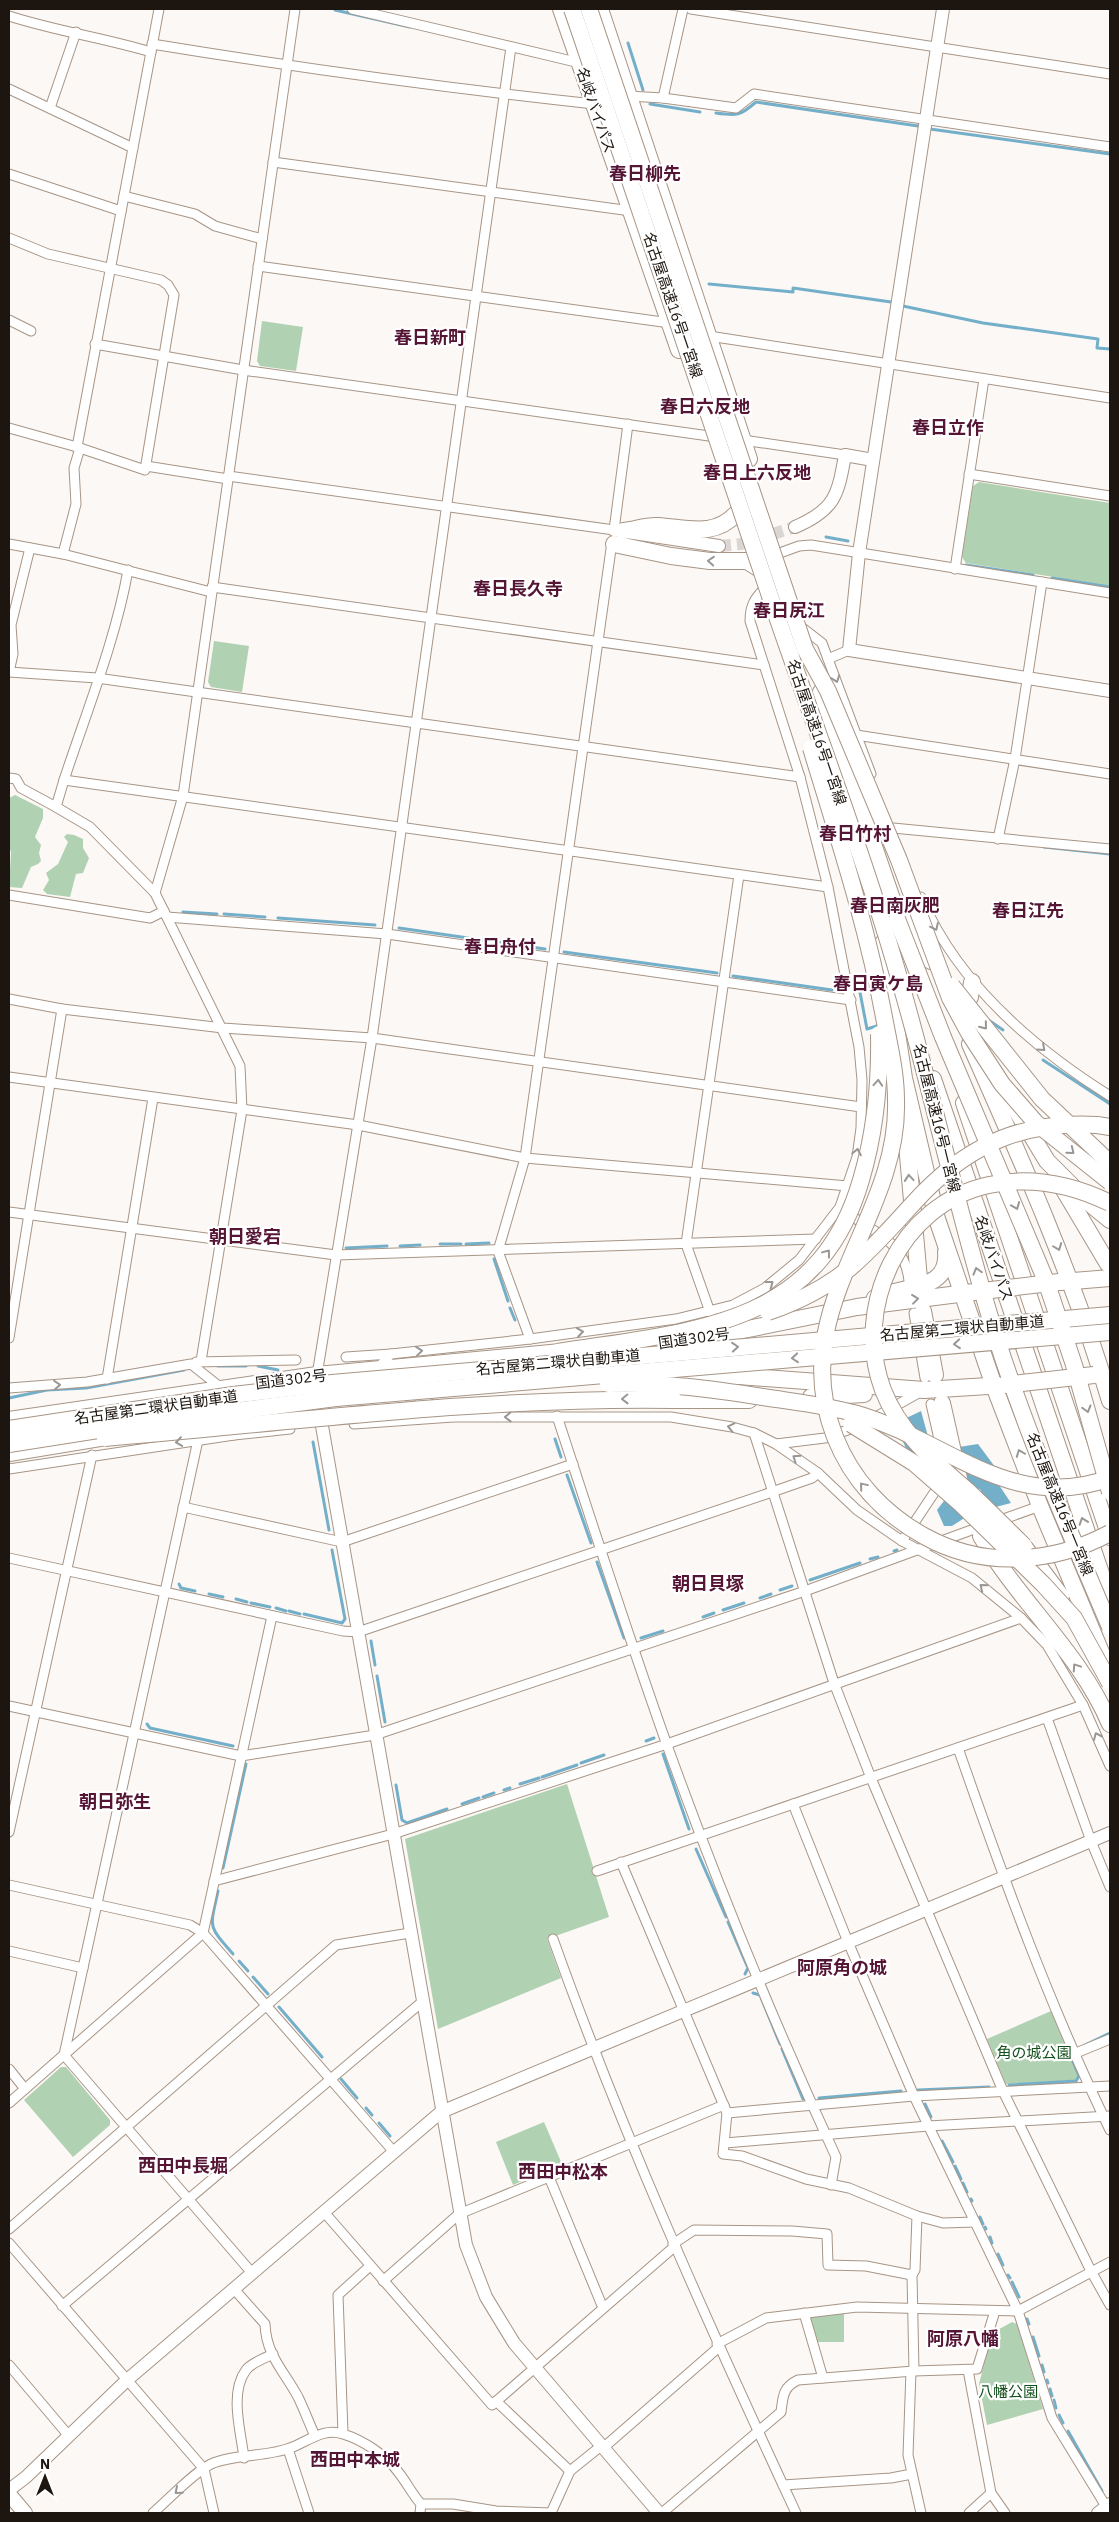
<svg xmlns="http://www.w3.org/2000/svg" width="1119" height="2522" viewBox="0 0 1119 2522" font-family="'IBM Plex Sans','Noto Sans JP',sans-serif">
<style>
.green{fill:#b1d2b2}
.water{fill:#74afca}
.lines{fill:none;stroke-linecap:round;stroke-linejoin:round}
.stream{stroke:#74afca;stroke-width:3}
.secondary-tunnel{stroke:#dbd6d3;stroke-width:12;stroke-dasharray:12 6;stroke-linecap:butt}
.street-casing{stroke:#a79586;stroke-width:11}
.secondary-casing{stroke:#a79586;stroke-width:14}
.primary-casing{stroke:#a79586;stroke-width:16}
.highway-casing{stroke:#a79586;stroke-width:18}
.street{stroke:#fff;stroke-width:9}
.secondary{stroke:#fff;stroke-width:12}
.primary{stroke:#fff;stroke-width:14}
.highway{stroke:#fff;stroke-width:16}
.highway-bridge-casing{stroke:#a79586;stroke-width:18;stroke-linecap:butt}
.highway-bridge{stroke:#fff;stroke-width:16}
.oneway{stroke:#999693}
.labels{text-anchor:middle;dominant-baseline:central;stroke-width:4.5;stroke-linejoin:round;paint-order:stroke}
.street-label{font-size:15px;fill:#1d1610;stroke:#fff}
.park-label{font-size:15px;fill:#13501c;stroke:#fff}
.quarter-label{font-size:18px;font-weight:bold;fill:#551535;stroke:#fff}
</style>
<rect width="100%" height="100%" fill="#fcf8f5"/>
<g class="green">
<polygon points="262,321 303,327 296,371 260,366 257,361"/>
<polygon points="979,482 1110,503 1110,586 966,563 962,557 973,486"/>
<polygon points="214,641 249,646 242,692 211,687 208,682"/>
<polygon points="15,795 43,809 43,818 35,837 41,845 39,853 41,861 38,864 31,867 22,888 9,887 11,852 9,847 9,798"/>
<polygon points="67,834 74,835 83,839 83,848 89,858 83,873 76,874 70,897 47,894 43,890 49,880 46,873 58,864 68,842 64,837"/>
<polygon points="567,1784 609,1917 547,1939 561,1978 438,2029 405,1839"/>
<polygon points="1051,2011 1078,2076 1075,2080 1006,2084 987,2039"/>
<polygon points="61,2067 66,2067 110,2120 110,2125 73,2157 24,2100"/>
<polygon points="544,2122 562,2164 513,2185 496,2142"/>
<polygon points="844,2311 844,2342 814,2342 807,2315"/>
<polygon points="1012,2322 1017,2324 1043,2409 987,2425 979,2384 992,2333"/>
</g>
<g class="water">
<polygon points="921,1411 929,1440 916,1468 894,1424"/>
<polygon points="978,1444 998,1471 989,1470 1011,1503 988,1509 980,1489 968,1492 959,1447"/>
<polygon points="950,1493 966,1517 952,1526 944,1526 937,1510"/>
</g>
<g class="lines">
<g class="stream">
<polyline points="335,10 410,27"/>
<polyline points="628,43 643,90"/>
<polyline points="650,104 700,112"/>
<path d="M716,113C737,116 740,116 756,102L918,126"/>
<polyline points="930,129 1110,154"/>
<polyline points="709,284 793,292 793,288 891,302"/>
<polyline points="903,306 983,323 1098,339 1097,348 1110,349"/>
<polyline points="826,537 848,541"/>
<polyline points="966,565 1033,575"/>
<polyline points="1052,578 1110,587"/>
<polyline points="1044,847 1110,854"/>
<polyline points="183,912 217,914"/>
<polyline points="224,914 265,917"/>
<polyline points="278,918 375,925"/>
<polyline points="399,928 545,949"/>
<polyline points="564,952 717,973"/>
<polyline points="733,976 832,990"/>
<polyline points="857,987 859,987 867,1029 880,1025"/>
<polyline points="987,1019 1003,1030"/>
<polyline points="1043,1060 1110,1104"/>
<polyline points="440,1244 461,1244"/>
<polyline points="466,1244 489,1243"/>
<polyline points="400,1246 420,1245"/>
<polyline points="346,1248 387,1246"/>
<polyline points="494,1259 508,1301"/>
<polyline points="510,1308 515,1320"/>
<polyline points="218,1366 246,1366"/>
<polyline points="258,1366 278,1370"/>
<polyline points="9,1398 47,1390 86,1388 184,1370"/>
<polyline points="555,1439 561,1457"/>
<polyline points="313,1442 329,1530"/>
<polyline points="567,1475 591,1543"/>
<polyline points="894,1551 897,1550"/>
<polyline points="870,1559 878,1557"/>
<polyline points="597,1562 624,1638"/>
<polyline points="810,1580 860,1563"/>
<polyline points="179,1584 181,1588 195,1591"/>
<polyline points="780,1590 792,1586"/>
<polyline points="209,1594 223,1597"/>
<polyline points="760,1598 771,1594"/>
<polyline points="236,1599 247,1602"/>
<polyline points="251,1603 270,1607"/>
<polyline points="276,1608 286,1611"/>
<polyline points="723,1610 744,1603"/>
<polyline points="289,1611 300,1614"/>
<polyline points="304,1614 342,1623 345,1619 332,1550"/>
<polyline points="703,1617 714,1613"/>
<polyline points="641,1638 663,1631"/>
<polyline points="371,1641 375,1665"/>
<polyline points="377,1676 385,1722"/>
<polyline points="147,1724 150,1728 233,1746"/>
<polyline points="646,1741 654,1738"/>
<polyline points="663,1754 689,1829"/>
<polyline points="581,1763 604,1755"/>
<polyline points="542,1777 577,1765"/>
<polyline points="520,1784 539,1778"/>
<polyline points="396,1785 402,1820 407,1823 447,1809"/>
<polyline points="504,1790 510,1788"/>
<polyline points="483,1797 494,1793"/>
<polyline points="462,1804 479,1798"/>
<polyline points="696,1849 726,1917"/>
<polyline points="223,1868 246,1764"/>
<path d="M218,1891C210,1929 207,1924 233,1954"/>
<polyline points="728,1922 748,1968 745,1974"/>
<polyline points="239,1961 248,1971"/>
<polyline points="253,1977 268,1994"/>
<polyline points="753,1993 760,1995 780,2044"/>
<polyline points="279,2007 322,2057"/>
<polyline points="1085,2045 1110,2033"/>
<polyline points="782,2049 803,2099"/>
<polyline points="341,2079 357,2098"/>
<polyline points="1009,2085 1076,2081 1079,2076 1069,2052"/>
<polyline points="918,2090 989,2087"/>
<polyline points="819,2098 901,2091"/>
<polyline points="925,2104 931,2117"/>
<polyline points="366,2108 372,2115"/>
<polyline points="379,2123 390,2136"/>
<polyline points="942,2141 953,2162"/>
<polyline points="955,2166 961,2179"/>
<polyline points="963,2183 967,2192"/>
<polyline points="971,2199 972,2201"/>
<polyline points="980,2217 983,2224"/>
<polyline points="985,2227 986,2229"/>
<polyline points="990,2237 992,2243"/>
<polyline points="998,2254 1003,2265"/>
<polyline points="1008,2275 1010,2278"/>
<polyline points="1012,2282 1019,2297"/>
<polyline points="1027,2319 1029,2324"/>
<polyline points="1033,2337 1039,2356"/>
<polyline points="1042,2365 1044,2372"/>
<polyline points="1047,2380 1048,2383"/>
<polyline points="1050,2389 1052,2396"/>
<polyline points="1054,2400 1056,2408"/>
<polyline points="1059,2415 1063,2423"/>
<polyline points="1068,2431 1102,2491"/>
</g>
<polyline class="secondary-tunnel" points="719,546 741,544 795,527"/>
<g class="street-casing">
<g id="street">
<polyline points="352,9 580,63"/>
<polyline points="691,9 1110,74"/>
<path d="M9,16C56,31 104,38 151,52"/>
<path d="M152,44C299,68 446,88 594,104"/>
<polyline points="9,89 133,148"/>
<polyline points="628,96 663,98 736,108 754,94 1110,147"/>
<polyline points="663,98 683,9"/>
<polyline points="50,108 76,32"/>
<polyline points="273,162 631,211"/>
<polyline points="9,174 121,211"/>
<polyline points="124,196 195,214 215,226 262,239"/>
<polyline points="9,238 48,254 161,280 168,285 174,295 145,470 77,447 9,428"/>
<polyline points="258,266 670,323"/>
<polyline points="9,320 31,331"/>
<polyline points="709,336 1110,398"/>
<polyline points="95,344 243,370 709,436"/>
<polyline points="743,440 845,455"/>
<polyline points="77,447 159,9"/>
<polyline points="146,466 228,479"/>
<polyline points="969,474 1110,496"/>
<polyline points="228,476 614,530 628,424"/>
<polyline points="9,544 63,554 211,592"/>
<polyline points="63,554 76,504 74,468 80,448"/>
<polyline points="777,554 799,546 811,545 1110,593"/>
<polyline points="955,569 984,379"/>
<path d="M128,570C116,639 86,713 64,780L828,887"/>
<polyline points="212,587 764,665"/>
<polyline points="800,626 822,643 871,774"/>
<polyline points="828,659 849,650"/>
<polyline points="9,672 97,678 800,777"/>
<polyline points="9,672 13,654 11,625 30,548"/>
<polyline points="856,735 1110,774"/>
<polyline points="9,778 16,779 21,788 56,807"/>
<polyline points="64,780 56,807 90,827 155,893 240,1066 242,1110 201,1361"/>
<polyline points="893,828 1110,849"/>
<polyline points="998,839 1015,759 1042,582"/>
<polyline points="155,893 183,796 295,9"/>
<polyline points="9,895 150,918 164,911"/>
<path d="M921,897C957,983 1032,1047 1110,1096"/>
<polyline points="167,917 387,934 851,1000"/>
<polyline points="9,999 62,1009 223,1028 372,1038 861,1107"/>
<polyline points="9,1077 358,1125 525,1158 848,1186"/>
<polyline points="9,1212 336,1255 816,1239"/>
<path d="M846,1212C874,1233 905,1241 909,1281"/>
<polyline points="710,1312 686,1244 739,875"/>
<polyline points="914,1313 925,1378"/>
<polyline points="9,1338 62,1009"/>
<polyline points="530,1339 498,1251 525,1158 612,542"/>
<polyline points="346,1357 391,1354"/>
<polyline points="196,1362 296,1360"/>
<path d="M377,1369L391,1354L530,1339L676,1319L733,1305L765,1288L799,1260L840,1207L857,1157L861,1128L862,1080L859,1047L828,887L800,777L750,621C750,606 754,599 765,588"/>
<polyline points="317,1375 372,1038 511,47"/>
<polyline points="107,1379 153,1098"/>
<polyline points="9,1388 87,1382 191,1364 220,1387"/>
<polyline points="419,1398 454,1417 671,1417 732,1427 754,1433 776,1444 818,1473 857,1510 902,1541 972,1578 1021,1618 1047,1645 1083,1705 1110,1766"/>
<polyline points="931,1404 942,1452"/>
<path d="M557,1416C593,1526 628,1636 667,1745C717,1884 774,2023 836,2157L831,2185"/>
<polyline points="872,1419 922,1391"/>
<polyline points="354,1424 453,1417"/>
<polyline points="754,1433 834,1683 871,1778 1003,2091 1091,2271 1110,2305"/>
<polyline points="234,1435 290,1429"/>
<polyline points="776,1444 825,1438 856,1427"/>
<polyline points="9,1469 234,1435 244,1426"/>
<polyline points="183,1507 342,1542 573,1464"/>
<polyline points="998,1521 1040,1506"/>
<polyline points="902,1541 940,1484"/>
<polyline points="9,1558 343,1631 358,1632 772,1492 812,1478 818,1473"/>
<polyline points="9,1706 241,1756 375,1735 805,1591 985,1525"/>
<polyline points="1047,1718 1091,1841 1110,1887"/>
<path d="M958,1748C1003,1877 1050,2007 1110,2130"/>
<polyline points="793,1804 848,1942 914,2096 1018,2311 1052,2418 1110,2513"/>
<polyline points="9,1832 92,1455"/>
<polyline points="621,1862 727,2113 723,2154 742,2156 806,2179 849,2188 917,2216 943,2223 975,2222"/>
<polyline points="597,1871 1083,1705"/>
<polyline points="214,1881 393,1834 667,1744 1021,1618"/>
<polyline points="9,1885 190,1925 203,1933 394,2152"/>
<path d="M553,1939C623,2135 708,2324 796,2513"/>
<polyline points="9,1951 83,1968"/>
<polyline points="1076,2053 1110,2039"/>
<polyline points="64,2055 198,1440"/>
<polyline points="64,2055 252,2273"/>
<polyline points="9,2069 25,2089"/>
<polyline points="9,2103 203,1933 272,1616"/>
<polyline points="727,2113 914,2096 1110,2086"/>
<polyline points="725,2143 928,2126 1110,2116"/>
<polyline points="549,2177 603,2308"/>
<polyline points="324,2212 492,2405 674,2247"/>
<polyline points="9,2229 336,1945 410,1933"/>
<polyline points="9,2243 204,2469 214,2513"/>
<polyline points="673,2244 694,2230 792,2231 827,2234 828,2265 866,2266 912,2275"/>
<polyline points="383,2281 459,2214 724,2105"/>
<path d="M234,2289L265,2324C266,2355 284,2371 298,2397C304,2409 309,2423 315,2436"/>
<polyline points="62,2306 422,2002"/>
<polyline points="804,2313 823,2378"/>
<polyline points="717,2344 766,2318 857,2307 1018,2311 1110,2262"/>
<polyline points="9,2365 69,2436"/>
<polyline points="968,2370 991,2493 1005,2513"/>
<polyline points="911,2371 908,2455 921,2513"/>
<polyline points="914,2371 912,2275 915,2270 917,2216"/>
<polyline points="496,2401 570,2471"/>
<polyline points="343,2433 338,2295 370,2266"/>
<polyline points="603,2448 719,2347"/>
<polyline points="288,2449 309,2513"/>
<path d="M244,2458C241,2432 229,2393 246,2370C251,2363 265,2358 273,2354"/>
<polyline points="783,2485 891,2478 912,2474"/>
<polyline points="421,2504 453,2504 496,2511 551,2513"/>
<path d="M153,2513C168,2500 193,2473 211,2464C232,2454 267,2457 290,2448C307,2442 324,2427 343,2434C363,2440 387,2456 399,2473C407,2483 412,2494 421,2504L420,2513"/>
<polyline points="551,2513 570,2471 601,2446"/>
<path d="M662,2513L781,2412C783,2396 783,2387 798,2380L914,2371L977,2369L995,2311"/>
<polyline points="969,2513 991,2493"/>
</g>
</g>
<g class="secondary-casing">
<g id="secondary">
<polyline points="943,9 859,553 849,650 1110,691"/>
<path d="M795,527C835,510 838,495 845,455L873,460"/>
<polyline points="614,530 719,546"/>
<polyline points="319,1409 466,2245 486,2297 514,2343 659,2513"/>
<polyline points="9,2490 26,2477 127,2380 441,2112 1110,1833"/>
<polyline points="1098,2513 1110,2504"/>
</g>
</g>
<g class="primary-casing">
<polyline id="primary" points="9,2494 25,2513"/>
</g>
<g class="highway-casing">
<g id="highway">
<polyline points="561,9 679,350"/>
<polyline points="600,9 749,459"/>
<path d="M623,531C635,530 646,525 658,526C688,528 714,538 737,513"/>
<polyline points="614,544 671,556 710,561 747,561 758,568"/>
<polyline points="821,692 903,931"/>
<polyline points="902,916 924,946 931,961"/>
<polyline points="883,943 904,1078 937,1219 994,1386 1040,1506 1106,1664"/>
<polyline points="959,1014 970,997 972,982"/>
<path d="M970,1044C1022,1161 1074,1278 1110,1401"/>
<polyline points="933,1079 1110,1600"/>
<polyline points="1010,1100 1047,1161 1088,1202 1110,1220"/>
<polyline points="964,1103 1110,1537"/>
<polyline points="905,1122 919,1279"/>
<polyline points="1097,1125 1110,1127"/>
<polyline points="1058,1180 1108,1264"/>
<polyline points="1061,1282 1110,1278"/>
<path d="M875,1298C902,1285 950,1292 946,1252"/>
<polyline points="923,1311 935,1375"/>
<polyline points="648,1344 713,1336 857,1307 974,1292"/>
<polyline points="654,1379 738,1376 924,1390 1004,1385"/>
<polyline points="811,1397 864,1394"/>
<polyline points="674,1400 749,1400"/>
<polyline points="942,1403 962,1492"/>
<polyline points="256,1416 398,1400"/>
<polyline points="9,1420 317,1375 571,1351"/>
<polyline points="9,1453 118,1435"/>
<path d="M981,1536C1019,1602 1080,1653 1110,1724"/>
<polyline points="1025,1548 1061,1596"/>
</g>
</g>
<use href="#street" class="street"/>
<use href="#secondary" class="secondary"/>
<use href="#primary" class="primary"/>
<use href="#highway" class="highway"/>
<g class="highway-bridge-casing">
<g id="highway-bridge">
<path d="M572,9C640,206 705,404 772,602C808,708 848,812 881,918C922,1047 949,1178 987,1307C1019,1417 1066,1523 1110,1627"/>
<polyline points="589,9 805,649 828,691 899,860 950,998 969,1033 1002,1084 1036,1123 1110,1182"/>
<path d="M811,748C838,837 867,925 884,1017C889,1044 896,1072 896,1100C900,1221 784,1307 835,1437C852,1480 884,1514 924,1536C983,1569 1052,1564 1110,1533"/>
<polyline points="897,919 943,1037 1046,1281 1074,1365 1110,1492"/>
<polyline points="952,986 1042,1099 1110,1163"/>
<polyline points="974,1292 1059,1282"/>
<path d="M768,1312C797,1302 827,1287 851,1267C877,1245 899,1218 923,1193C973,1142 1026,1121 1097,1125"/>
<path d="M558,1352C688,1331 818,1329 861,1180C875,1133 880,1084 879,1034"/>
<path d="M608,1384C661,1382 712,1389 763,1397C795,1402 826,1405 857,1414C946,1440 1011,1514 1110,1478"/>
<polyline points="1004,1385 1094,1375"/>
<polyline points="851,1424 914,1463 961,1504 1043,1584 1074,1618 1110,1683"/>
<polyline points="9,1429 233,1395 332,1383 1110,1315"/>
<path d="M105,1438C295,1422 483,1397 674,1400"/>
<polyline points="9,1444 136,1424 336,1398 1110,1332"/>
<path d="M1024,1546C1006,1528 989,1511 970,1493C936,1463 900,1434 883,1390C852,1307 900,1204 989,1185C1031,1176 1073,1185 1110,1203"/>
</g>
</g>
<use href="#highway-bridge" class="highway-bridge"/>
</g>
<defs><path id="oneway-chevron" d="M-2-3.5L2.5 0L-2 3.5" fill="none" stroke-width="1.6" stroke-linecap="round" stroke-linejoin="round" transform="scale(1.25)"/></defs>
<g class="oneway">
<use href="#oneway-chevron" transform="translate(711 561) rotate(-176)"/>
<use href="#oneway-chevron" transform="translate(836 679) rotate(70)"/>
<use href="#oneway-chevron" transform="translate(935 927) rotate(64)"/>
<use href="#oneway-chevron" transform="translate(984 1026) rotate(51)"/>
<use href="#oneway-chevron" transform="translate(1042 1048) rotate(42)"/>
<use href="#oneway-chevron" transform="translate(878 1083) rotate(-86)"/>
<use href="#oneway-chevron" transform="translate(1071 1151) rotate(39)"/>
<use href="#oneway-chevron" transform="translate(857 1152) rotate(-79)"/>
<use href="#oneway-chevron" transform="translate(909 1178) rotate(-95)"/>
<use href="#oneway-chevron" transform="translate(1016 1206) rotate(68)"/>
<use href="#oneway-chevron" transform="translate(1058 1247) rotate(69)"/>
<use href="#oneway-chevron" transform="translate(827 1253) rotate(-53)"/>
<use href="#oneway-chevron" transform="translate(977 1271) rotate(-106)"/>
<use href="#oneway-chevron" transform="translate(770 1284) rotate(-37)"/>
<use href="#oneway-chevron" transform="translate(915 1299) rotate(-7)"/>
<use href="#oneway-chevron" transform="translate(580 1332) rotate(-8)"/>
<use href="#oneway-chevron" transform="translate(957 1344) rotate(175)"/>
<use href="#oneway-chevron" transform="translate(735 1347) rotate(-5)"/>
<use href="#oneway-chevron" transform="translate(419 1351) rotate(-6)"/>
<use href="#oneway-chevron" transform="translate(795 1358) rotate(175)"/>
<use href="#oneway-chevron" transform="translate(57 1385) rotate(-4)"/>
<use href="#oneway-chevron" transform="translate(625 1399) rotate(179)"/>
<use href="#oneway-chevron" transform="translate(1087 1409) rotate(74)"/>
<use href="#oneway-chevron" transform="translate(508 1417) rotate(179)"/>
<use href="#oneway-chevron" transform="translate(731 1427) rotate(-167)"/>
<use href="#oneway-chevron" transform="translate(179 1442) rotate(172)"/>
<use href="#oneway-chevron" transform="translate(1020 1453) rotate(-111)"/>
<use href="#oneway-chevron" transform="translate(796 1458) rotate(-145)"/>
<use href="#oneway-chevron" transform="translate(863 1486) rotate(-130)"/>
<use href="#oneway-chevron" transform="translate(1083 1521) rotate(-109)"/>
<use href="#oneway-chevron" transform="translate(983 1587) rotate(-141)"/>
<use href="#oneway-chevron" transform="translate(1076 1667) rotate(-124)"/>
<use href="#oneway-chevron" transform="translate(1097 1736) rotate(-114)"/>
<use href="#oneway-chevron" transform="translate(178 2491) rotate(139)"/>
</g>
<g class="labels">
<g class="street-label">
<text transform="translate(596 110) rotate(71)">名岐バイパス</text>
<text transform="translate(673 305) rotate(71)">名古屋高速16号一宮線</text>
<text transform="translate(817 732) rotate(71)">名古屋高速16号一宮線</text>
<text transform="translate(937 1118) rotate(76)">名古屋高速16号一宮線</text>
<text transform="translate(994 1258) rotate(71)">名岐バイパス</text>
<text transform="translate(962 1328) rotate(-5)">名古屋第二環状自動車道</text>
<text transform="translate(694 1338) rotate(-8)">国道302号</text>
<text transform="translate(558 1362) rotate(-5)">名古屋第二環状自動車道</text>
<text transform="translate(291 1379) rotate(-7)">国道302号</text>
<text transform="translate(156 1407) rotate(-8)">名古屋第二環状自動車道</text>
<text transform="translate(1060 1504) rotate(68)">名古屋高速16号一宮線</text>
</g>
<g class="park-label">
<text x="1034" y="2052">角の城公園</text>
<text x="1008" y="2391">八幡公園</text>
</g>
<g class="quarter-label">
<text x="645" y="173">春日柳先</text>
<text x="430" y="337">春日新町</text>
<text x="705" y="406">春日六反地</text>
<text x="948" y="427">春日立作</text>
<text x="757" y="472">春日上六反地</text>
<text x="518" y="588">春日長久寺</text>
<text x="789" y="610">春日尻江</text>
<text x="855" y="833">春日竹村</text>
<text x="895" y="905">春日南灰肥</text>
<text x="1028" y="910">春日江先</text>
<text x="500" y="946">春日舟付</text>
<text x="878" y="983">春日寅ケ島</text>
<text x="245" y="1236">朝日愛宕</text>
<text x="708" y="1583">朝日貝塚</text>
<text x="115" y="1801">朝日弥生</text>
<text x="842" y="1967">阿原角の城</text>
<text x="183" y="2165">西田中長堀</text>
<text x="563" y="2171">西田中松本</text>
<text x="963" y="2338">阿原八幡</text>
<text x="355" y="2459">西田中本城</text>
</g>
</g>
<rect width="1119" height="2522" fill="none" stroke="#1d1610" stroke-width="20"/>
<g transform="translate(45 2477)" stroke="#ffffff" stroke-width="4" paint-order="stroke">
<path d="M0-4L9 19L0 12L-9 19Z" fill="#1d1610"/>
<text y="-8" font-size="14" font-weight="bold" text-anchor="middle" fill="#1d1610">N</text>
</g>
</svg>
